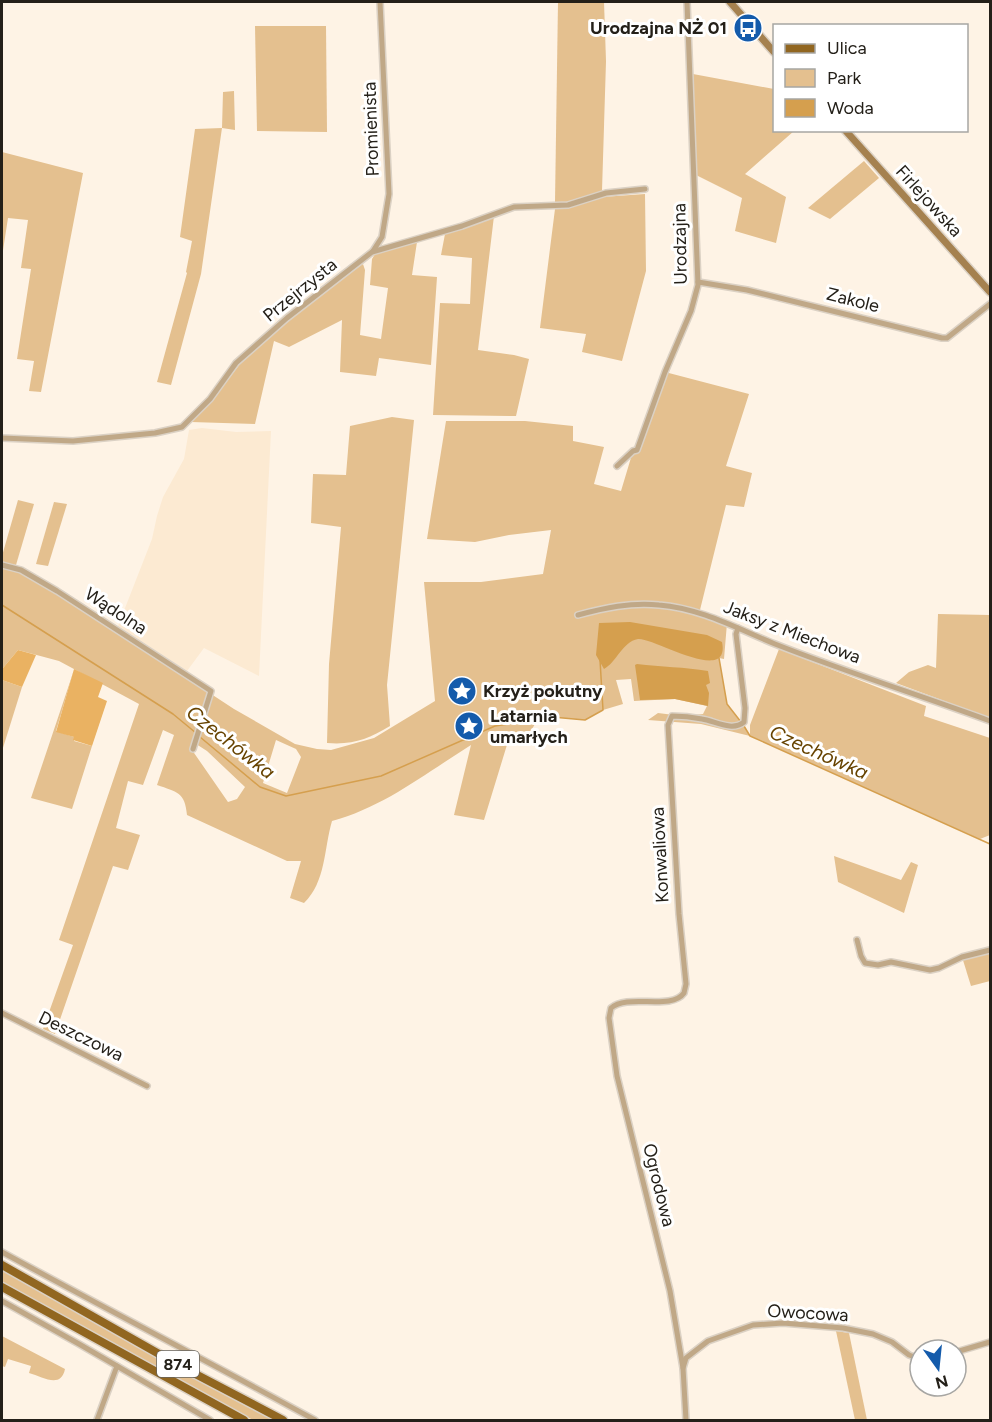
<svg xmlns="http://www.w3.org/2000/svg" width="992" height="1422" viewBox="0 0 992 1422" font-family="Figtree,sans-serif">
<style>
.built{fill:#fcead2}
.green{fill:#e4c08f;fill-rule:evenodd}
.forest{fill:#eab262}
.water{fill:#d59f4e}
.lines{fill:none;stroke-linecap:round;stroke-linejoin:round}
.stream{stroke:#d59f4e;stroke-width:1.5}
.street-casing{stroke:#dbd1c4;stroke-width:8}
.secondary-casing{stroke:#dbd1c4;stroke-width:10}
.primary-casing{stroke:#dbd1c4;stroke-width:11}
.street{stroke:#c0a887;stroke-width:5}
.secondary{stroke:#a5814f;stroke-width:7}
.primary{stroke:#916620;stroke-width:8}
.labels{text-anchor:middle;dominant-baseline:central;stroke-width:6;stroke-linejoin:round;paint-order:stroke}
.shield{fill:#fff;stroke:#66635e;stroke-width:1.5}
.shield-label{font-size:16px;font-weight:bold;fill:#242019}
.poi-label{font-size:18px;font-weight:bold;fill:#242019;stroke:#fff;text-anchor:start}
.street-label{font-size:18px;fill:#242019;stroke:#fff}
.water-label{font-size:20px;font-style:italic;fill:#674300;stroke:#fff}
</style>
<rect width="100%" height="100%" fill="#fef3e5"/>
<polygon class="built" points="202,428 236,432 271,431 259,676 204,648 187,671 118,626 152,539 157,516 163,497 184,459 189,430"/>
<g class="green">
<polygon points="558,2 604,2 606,61 602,191 566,202 555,202"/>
<polygon points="255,26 326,26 327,132 257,131"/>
<polygon points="693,74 774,89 774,130 794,131 745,174 786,197 776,243 735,231 742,198 694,174"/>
<polygon points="234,91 235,130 222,128 201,274 171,385 157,382 187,273 186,272 192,241 180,237 195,129 222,128 223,92"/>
<polygon points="2,152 83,173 41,392 29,391 34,361 17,359 31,269 21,268 28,220 8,218 2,257"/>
<polygon points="864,161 879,178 830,219 808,208"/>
<polygon points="645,194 646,271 622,361 582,352 586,334 540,328 555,209 568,208 602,197"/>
<polygon points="494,216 478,350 514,355 529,359 516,416 433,415 440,303 470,304 472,258 441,255 445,234"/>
<polygon points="417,242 412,275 437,277 431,365 379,358 376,376 340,372 342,320 289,347 274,341 255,424 191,422 213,399 240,364 289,319 352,271 363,264 365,270 360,335 381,339 388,288 370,285 372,259 375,254"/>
<path d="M665,372L749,394L726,466L752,473L744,507L726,505L699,614L727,623L724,659L719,658L727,704L750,735V725L779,649L926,706L924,716L990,738V835L980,839L750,736L701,724L648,720L658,713L682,716L703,714L707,706L675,699L634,701L631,679L616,680L623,704L603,710L585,720L552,717L538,719L529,734L510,735L484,820L454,815L471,745C426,773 384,807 332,821C324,848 326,882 304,903L290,898L301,861H287L187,815C185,792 177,792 157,785L174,735L163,730L143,785L128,781L116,828L140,835L128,870L113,866L55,1034L43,1029L73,945L59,940L139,704L59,661L18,650L3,668L2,674V568L22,573L45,585L234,709L295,744L317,749L331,750L374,738L435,701L424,582H481L543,574L551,530L509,535L475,542L427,539L446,421H525L573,426V441L604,447L594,484L621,491L633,451ZM276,740L296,749L301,757L287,793L263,783ZM193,742L207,751L245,787L237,799L228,802L192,750Z"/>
<path d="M392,417L414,420L387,685L390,726C368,739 354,745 327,743L329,664L341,527L311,523L313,474L346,475L350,426Z"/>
<polygon points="18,500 34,504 16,565 2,562 2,556"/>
<polygon points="54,502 67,504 48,566 36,564"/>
<polygon points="938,614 990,615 990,718 896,683 909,672 928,665 936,668"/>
<polygon points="74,670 56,731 74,737 74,741 92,746 72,809 31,798"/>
<polygon points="2,680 22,687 2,751"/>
<polygon points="834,856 901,880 911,862 918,865 904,913 838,882"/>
<polygon points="990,950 990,981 971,986 962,957"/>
<polygon points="2,1269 274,1420 253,1420 2,1283"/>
<polygon points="836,1331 849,1333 867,1420 855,1420"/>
<path d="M2,1336L65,1369C61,1389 43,1377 29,1373L31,1366L8,1359L5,1367L2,1366Z"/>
</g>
<g class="forest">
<polygon points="18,650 36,655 22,687 2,680 3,668"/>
<polygon points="74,669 103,683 98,697 107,701 92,746 73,740 74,737 56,732"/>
</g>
<g class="water">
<path d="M630,622L707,635L722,642C731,686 653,637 638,639C622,642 617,662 604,669L596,655L599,623Z"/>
<path d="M637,664C661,667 685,667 708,671L710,683L706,685L709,693L708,706L675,699L640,700L635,665Z"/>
</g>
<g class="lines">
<g class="stream">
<polyline points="2,605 173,714 196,733"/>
<polyline points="719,658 727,704 741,722"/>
<polyline points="744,726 750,736 990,844"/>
<polyline points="200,737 260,787 286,796 381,776 495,726 552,717 585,720 603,710 600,660"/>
</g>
<g class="street-casing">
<g id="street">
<polyline points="373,251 382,237 389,194 380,2"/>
<polyline points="698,282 747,290 942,338 947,338 990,304"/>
<polyline points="2,438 73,441 155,433 182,427 210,399 236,363 287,318 372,252 462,226 514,207 568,205 606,193 645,189"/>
<polyline points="617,466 633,451 637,450 665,372 691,311 698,285 687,2"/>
<polyline points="2,565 21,570 57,591 211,691 193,749"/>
<path d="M578,615C604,608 631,602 659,605C700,608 738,629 775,644C846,672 919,695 990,721"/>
<polyline points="857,940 861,956 865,963 878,965 891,962 930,970 939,968 962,957 990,950"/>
<polyline points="2,1013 147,1086"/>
<path d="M2,1252C106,1309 211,1363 315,1420"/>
<polyline points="2,1301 79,1344 210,1420"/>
<polyline points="956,1352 990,1342"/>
<path d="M683,1368L670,1291L617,1076L609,1018L611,1008C628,993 671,1011 684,993L686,984L679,914L668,725L672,716C682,716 692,717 702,719C715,721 732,732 744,722L745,708L736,634L738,628"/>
<polyline points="97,1420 117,1366"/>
<polyline points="686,1420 683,1368 686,1358 708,1341 753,1325 783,1323 843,1328 873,1334 892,1342 909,1355 920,1359"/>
</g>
</g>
<g class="secondary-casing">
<g id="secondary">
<polyline points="730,2 774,52"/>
<polyline points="845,130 990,292"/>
</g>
</g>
<g class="primary-casing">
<g id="primary">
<polyline points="2,1265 182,1367 283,1420"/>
<polyline points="2,1287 244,1420"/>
</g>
</g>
<use href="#street" class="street"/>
<use href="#secondary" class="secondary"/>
<use href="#primary" class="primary"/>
</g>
<defs>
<g id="bus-disc" transform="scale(1.5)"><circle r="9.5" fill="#145bab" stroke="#fff"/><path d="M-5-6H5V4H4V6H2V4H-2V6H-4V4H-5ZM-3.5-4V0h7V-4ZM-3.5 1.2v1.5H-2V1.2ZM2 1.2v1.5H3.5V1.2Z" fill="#fff"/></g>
<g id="sight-disc" transform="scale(1.5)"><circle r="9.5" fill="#145bab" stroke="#fff"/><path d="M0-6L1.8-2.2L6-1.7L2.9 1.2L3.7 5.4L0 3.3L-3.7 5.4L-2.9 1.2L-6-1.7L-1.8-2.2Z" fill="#fff"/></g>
</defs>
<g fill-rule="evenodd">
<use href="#bus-disc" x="748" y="28"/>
<use href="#sight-disc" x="462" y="691"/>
<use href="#sight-disc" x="469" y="726"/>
</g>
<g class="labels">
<rect class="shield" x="157" y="1351" width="42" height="26" rx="4.5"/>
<g class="shield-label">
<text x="178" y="1364">874</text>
</g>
<g class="poi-label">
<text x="727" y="28" text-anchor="end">Urodzajna NŻ 01</text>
<text x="483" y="691">Krzyż pokutny</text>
<text x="490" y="716">Latarnia<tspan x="490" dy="21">umarłych</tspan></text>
</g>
<g class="street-label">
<text transform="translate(371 129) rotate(-92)">Promienista</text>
<text transform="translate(929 201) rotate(48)">Firlejowska</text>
<text transform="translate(680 244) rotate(-91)">Urodzajna</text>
<text transform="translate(300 290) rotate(-39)">Przejrzysta</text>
<text transform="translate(853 300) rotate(14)">Zakole</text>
<text transform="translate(116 611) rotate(33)">Wądolna</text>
<text transform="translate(792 632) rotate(21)">Jaksy z Miechowa</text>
<text transform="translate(660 855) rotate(-93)">Konwaliowa</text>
<text transform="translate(81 1036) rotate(26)">Deszczowa</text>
<text transform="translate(659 1185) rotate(76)">Ogrodowa</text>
<text transform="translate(808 1313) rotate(3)">Owocowa</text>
</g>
<g class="water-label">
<text transform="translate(231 742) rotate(38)">Czechówka</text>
<text transform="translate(819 752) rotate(24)">Czechówka</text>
</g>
</g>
<rect width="992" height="1422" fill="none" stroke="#242019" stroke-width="6"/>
<rect x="773" y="24" width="195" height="108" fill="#ffffff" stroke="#a7a6a3" stroke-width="1.5"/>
<rect x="785" y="44" width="30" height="9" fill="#916620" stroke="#a7a6a3" stroke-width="1.5"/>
<text x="827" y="54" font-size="18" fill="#242019">Ulica</text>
<rect x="785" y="69" width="30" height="18" fill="#e4c08f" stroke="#a7a6a3" stroke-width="1.5"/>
<text x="827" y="84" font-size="18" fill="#242019">Park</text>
<rect x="785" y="99" width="30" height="18" fill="#d59f4e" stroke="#a7a6a3" stroke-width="1.5"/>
<text x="827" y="114" font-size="18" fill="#242019">Woda</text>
<g transform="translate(938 1368) rotate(165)"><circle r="28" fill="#ffffff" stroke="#a7a6a3" stroke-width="1.5"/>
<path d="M0-4.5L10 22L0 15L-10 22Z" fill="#145bab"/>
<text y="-9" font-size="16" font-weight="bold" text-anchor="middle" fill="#242019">N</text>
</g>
</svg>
